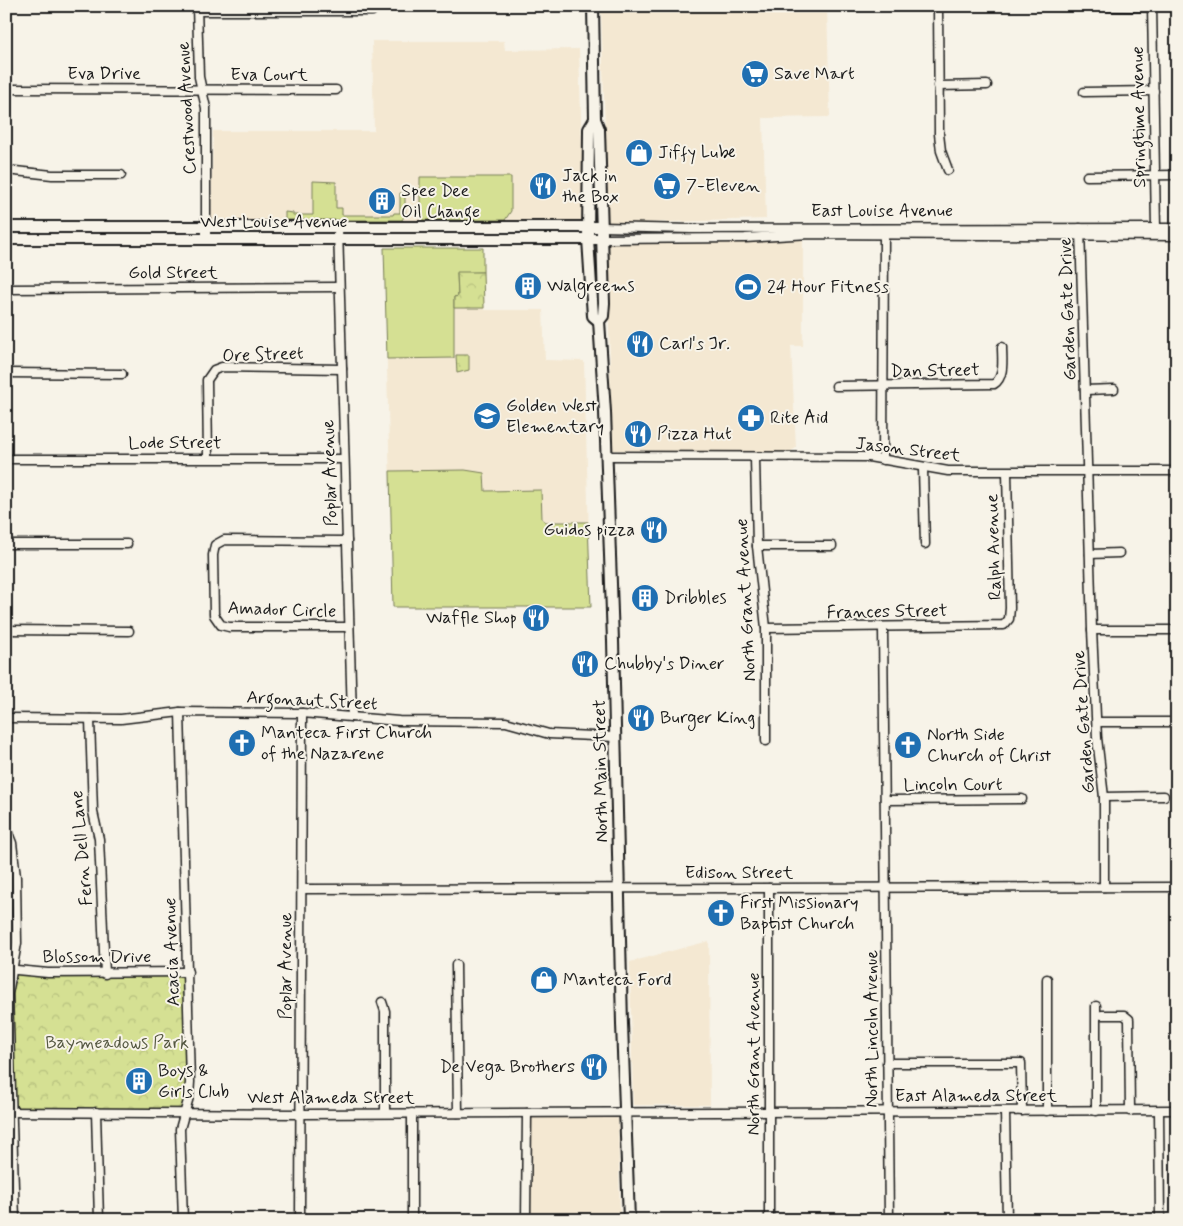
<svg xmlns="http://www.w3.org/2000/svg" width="1183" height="1226" viewBox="0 0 1183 1226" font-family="Mynerve,sans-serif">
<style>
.built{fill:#f4e8d2}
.grass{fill:#d5e093;stroke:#787e58}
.forest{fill:url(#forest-crowns);stroke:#787e58}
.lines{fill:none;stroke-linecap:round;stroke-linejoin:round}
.minor-casing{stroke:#1c1c1c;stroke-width:11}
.major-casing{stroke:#1c1c1c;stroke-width:14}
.minor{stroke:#f7f3e8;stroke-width:8}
.major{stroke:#f7f3e8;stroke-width:10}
.labels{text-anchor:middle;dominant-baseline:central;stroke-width:4;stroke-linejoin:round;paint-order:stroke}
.street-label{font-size:18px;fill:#1c1c1c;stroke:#f7f3e8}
.poi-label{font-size:18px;fill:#1c1c1c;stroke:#f7f3e8;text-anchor:start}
.park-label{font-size:18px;fill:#545740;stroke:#f7f3e8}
</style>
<defs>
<pattern id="forest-crowns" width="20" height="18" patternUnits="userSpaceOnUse" patternTransform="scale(1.25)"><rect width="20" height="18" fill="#d5e093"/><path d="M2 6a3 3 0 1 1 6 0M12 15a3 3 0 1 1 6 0" fill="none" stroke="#b6c07e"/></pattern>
</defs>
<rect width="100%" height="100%" fill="#f7f3e8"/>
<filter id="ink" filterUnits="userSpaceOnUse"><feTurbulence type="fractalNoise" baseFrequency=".02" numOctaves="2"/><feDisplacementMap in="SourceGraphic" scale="10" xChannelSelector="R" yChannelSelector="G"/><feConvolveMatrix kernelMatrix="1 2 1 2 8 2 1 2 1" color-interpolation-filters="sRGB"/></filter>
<g filter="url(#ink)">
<g class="built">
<polygon points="601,6 827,6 830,117 763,118 766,219 608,224"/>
<polygon points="372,41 504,41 505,50 579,49 584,223 211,223 213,131 374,131"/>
<polygon points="803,238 803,346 791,346 796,448 788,453 612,450 607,242"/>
<polygon points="384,248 483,248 485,310 543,310 545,360 584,361 591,607 393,607"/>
<polygon points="709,941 710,1105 633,1105 630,962"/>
<polygon points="531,1118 618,1118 620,1220 528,1220"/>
</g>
<g class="grass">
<polygon points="420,177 511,177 511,211 505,220 423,220 420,217"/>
<polygon points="313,181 336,182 336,208 342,208 342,215 393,215 394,213 400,213 400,193 405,193 405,215 402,220 285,220 285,212 293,213 293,215 313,215"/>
<polygon points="384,248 483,248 483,272 457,273 458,297 454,297 454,358 387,359"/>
<polygon points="465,470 484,473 485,491 541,490 542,519 546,522 588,522 591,607 393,607 390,471"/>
</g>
<g class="forest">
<polygon points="457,272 483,272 484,308 454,308 454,297 458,296"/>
<polygon points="456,355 469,355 469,370 457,373"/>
<polygon points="13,970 188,972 190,1082 184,1113 12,1112 8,994"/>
</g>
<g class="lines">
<g class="minor-casing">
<g id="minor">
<polyline points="197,6 199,77 206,108 206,239"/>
<polyline points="938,6 939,134 941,151 948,170"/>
<polyline points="1060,6 1152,7"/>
<polyline points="1152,6 1156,228"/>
<polyline points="197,11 372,11"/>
<polyline points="938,86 987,85"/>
<polyline points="6,89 336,90"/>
<polyline points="1084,92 1154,91"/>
<polyline points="6,170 52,175 121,175"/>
<polyline points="1087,176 1177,175"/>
<polyline points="601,227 691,229 1177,228"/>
<polyline points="338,228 352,717"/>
<polyline points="1080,228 1092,630 1097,738 1104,797 1104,887"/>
<polyline points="602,239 745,238 810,234 1177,236"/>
<polyline points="6,289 339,287"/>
<polyline points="6,373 122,374"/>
<path d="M836,386L994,384C1005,377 1002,359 1002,347"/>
<polyline points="1085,390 1114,389"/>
<polyline points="606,456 869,457 948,471 1177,471"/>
<polyline points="208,458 207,380 214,370 222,367 342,369"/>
<polyline points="755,458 757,546 766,628 766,741"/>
<polyline points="6,459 344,459"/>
<polyline points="883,460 884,232"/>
<polyline points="923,469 925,544"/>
<polyline points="347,541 224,540 215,545 213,555 214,615 221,625 229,627 349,627"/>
<polyline points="6,544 127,544"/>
<polyline points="757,546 832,546"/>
<polyline points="1090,554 1119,553"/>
<polyline points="766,628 1004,625 1009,619 1010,608 1007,472"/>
<polyline points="883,628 889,1220"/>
<polyline points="6,630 129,631"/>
<polyline points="1092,630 1177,630"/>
<polyline points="180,712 190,1082 189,1097 180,1129 183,1220"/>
<polyline points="6,718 121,719 180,712 302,713 399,721 506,722 549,734 615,737"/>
<polyline points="90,719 93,812 99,839 105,974"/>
<polyline points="1097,722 1177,722"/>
<polyline points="1104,797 1164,796"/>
<polyline points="885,800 1022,799"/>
<polyline points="6,828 12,843 16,877 17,943 8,994 15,1220"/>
<polyline points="769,888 769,1220"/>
<polyline points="302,889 1177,887"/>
<polyline points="456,965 458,1113"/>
<polyline points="6,969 48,973 188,972"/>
<polyline points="1047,979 1047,1111"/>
<polyline points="382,1002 385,1011 385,1113"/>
<polyline points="1096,1006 1096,1111"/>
<polyline points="1102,1015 1124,1015 1129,1019 1130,1111"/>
<polyline points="887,1063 1021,1063 1022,1111"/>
<polyline points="1005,1111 1007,1220"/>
<polyline points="1159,1111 1160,1220"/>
<polyline points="6,1112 300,1114 1177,1110"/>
<polyline points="96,1112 99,1220"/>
<polyline points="412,1113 412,1220"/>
<polyline points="300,1220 302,713"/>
<polyline points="526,1220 527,1113"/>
</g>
</g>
<g class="major-casing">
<g id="major">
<polyline points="593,6 595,119 599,129 604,303 603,316 599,321 605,412 613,641 622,1024 629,1220"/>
<polyline points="595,119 589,129 588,239 593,316 599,321"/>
<polyline points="6,227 601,227"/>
<polyline points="6,239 602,239"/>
</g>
</g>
<use href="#minor" class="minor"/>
<use href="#major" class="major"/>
</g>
</g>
<defs>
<g id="supermarket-disc" transform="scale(1.4375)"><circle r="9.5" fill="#1f6fb2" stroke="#f7f3e8"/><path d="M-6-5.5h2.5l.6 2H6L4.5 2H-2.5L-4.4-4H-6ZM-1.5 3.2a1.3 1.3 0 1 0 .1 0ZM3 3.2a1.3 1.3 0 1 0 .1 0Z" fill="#fff"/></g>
<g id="shop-disc" transform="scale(1.4375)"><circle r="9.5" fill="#1f6fb2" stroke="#f7f3e8"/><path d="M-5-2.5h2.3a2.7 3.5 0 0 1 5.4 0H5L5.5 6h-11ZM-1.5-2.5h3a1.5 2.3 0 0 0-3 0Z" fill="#fff"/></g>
<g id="restaurant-disc" transform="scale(1.4375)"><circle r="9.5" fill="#1f6fb2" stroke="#f7f3e8"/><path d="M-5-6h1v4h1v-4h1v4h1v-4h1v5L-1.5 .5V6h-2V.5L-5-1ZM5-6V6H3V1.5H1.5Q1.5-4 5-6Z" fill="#fff"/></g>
<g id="building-disc" transform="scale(1.4375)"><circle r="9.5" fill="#1f6fb2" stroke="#f7f3e8"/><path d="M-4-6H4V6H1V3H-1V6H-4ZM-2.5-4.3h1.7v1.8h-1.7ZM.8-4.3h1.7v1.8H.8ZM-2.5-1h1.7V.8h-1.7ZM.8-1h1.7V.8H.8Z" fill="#fff"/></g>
<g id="stadium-disc" transform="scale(1.4375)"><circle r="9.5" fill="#1f6fb2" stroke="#f7f3e8"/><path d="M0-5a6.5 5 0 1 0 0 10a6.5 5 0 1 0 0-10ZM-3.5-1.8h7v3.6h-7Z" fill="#fff"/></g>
<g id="school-disc" transform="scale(1.4375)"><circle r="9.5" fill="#1f6fb2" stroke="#f7f3e8"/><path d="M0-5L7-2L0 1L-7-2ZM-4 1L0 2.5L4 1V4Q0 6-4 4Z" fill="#fff"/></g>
<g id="pharmacy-disc" transform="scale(1.4375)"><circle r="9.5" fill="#1f6fb2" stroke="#f7f3e8"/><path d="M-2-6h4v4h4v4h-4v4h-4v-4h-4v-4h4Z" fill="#fff"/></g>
<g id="church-disc" transform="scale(1.4375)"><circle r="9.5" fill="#1f6fb2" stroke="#f7f3e8"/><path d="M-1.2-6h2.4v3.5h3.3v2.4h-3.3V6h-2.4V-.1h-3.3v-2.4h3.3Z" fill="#fff"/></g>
</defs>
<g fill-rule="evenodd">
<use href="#supermarket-disc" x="755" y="74"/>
<use href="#shop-disc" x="639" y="153"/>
<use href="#restaurant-disc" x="543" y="186"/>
<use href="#supermarket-disc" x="667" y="186"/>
<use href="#building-disc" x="382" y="201"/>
<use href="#building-disc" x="528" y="286"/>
<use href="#stadium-disc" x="748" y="287"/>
<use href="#restaurant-disc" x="640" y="344"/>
<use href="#school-disc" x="487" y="416"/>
<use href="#pharmacy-disc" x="751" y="418"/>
<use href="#restaurant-disc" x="638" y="434"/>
<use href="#restaurant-disc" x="654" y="530"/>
<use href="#building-disc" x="645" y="598"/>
<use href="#restaurant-disc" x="536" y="618"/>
<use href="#restaurant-disc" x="585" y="664"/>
<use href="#restaurant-disc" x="641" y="718"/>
<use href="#church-disc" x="242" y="743"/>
<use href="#church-disc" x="908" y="745"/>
<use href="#church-disc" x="721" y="913"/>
<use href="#shop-disc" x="544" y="980"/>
<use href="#restaurant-disc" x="594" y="1067"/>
<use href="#building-disc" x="139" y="1081"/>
</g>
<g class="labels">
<g class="street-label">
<text x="104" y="74">Eva Drive</text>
<text x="269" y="75">Eva Court</text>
<text transform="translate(187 108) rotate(-93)">Crestwood Avenue</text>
<text transform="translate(1139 117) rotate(-91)">Springtime Avenue</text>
<text x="882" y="211">East Louise Avenue</text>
<text x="274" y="222">West Louise Avenue</text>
<text x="173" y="273">Gold Street</text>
<text transform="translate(1068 309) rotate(-92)">Garden Gate Drive</text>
<text transform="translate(263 355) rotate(-2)">Ore Street</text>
<text transform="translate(935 371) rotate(-1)">Dan Street</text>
<text x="175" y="443">Lode Street</text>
<text transform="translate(908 450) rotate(7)">Jason Street</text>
<text transform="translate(330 473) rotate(-92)">Poplar Avenue</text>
<text transform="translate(994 547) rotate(-92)">Ralph Avenue</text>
<text transform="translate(746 600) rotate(-93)">North Grant Avenue</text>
<text transform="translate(282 610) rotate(2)">Amador Circle</text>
<text transform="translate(887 612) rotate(-1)">Frances Street</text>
<text transform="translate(312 701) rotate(3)">Argonaut Street</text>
<text transform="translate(1084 722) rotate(-94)">Garden Gate Drive</text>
<text transform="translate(601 771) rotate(-91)">North Main Street</text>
<text x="953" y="785">Lincoln Court</text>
<text transform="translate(82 848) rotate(-95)">Fern Dell Lane</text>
<text x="739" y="873">Edison Street</text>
<text transform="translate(172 952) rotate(-92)">Acacia Avenue</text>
<text x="97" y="957">Blossom Drive</text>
<text transform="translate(286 966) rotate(-90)">Poplar Avenue</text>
<text transform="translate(872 1029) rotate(-90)">North Lincoln Avenue</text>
<text transform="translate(754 1054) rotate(-90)">North Grant Avenue</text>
<text x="976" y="1096">East Alameda Street</text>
<text x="331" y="1098">West Alameda Street</text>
</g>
<g class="poi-label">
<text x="774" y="74">Save Mart</text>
<text x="658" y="153">Jiffy Lube</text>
<text x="562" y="176">Jack in<tspan x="562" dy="21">the Box</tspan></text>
<text x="686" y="186">7-Eleven</text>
<text x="401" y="191">Spee Dee<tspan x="401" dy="21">Oil Change</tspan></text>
<text x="547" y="286">Walgreems</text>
<text x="767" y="287">24 Hour Fitness</text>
<text x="659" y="344">Carl's Jr.</text>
<text x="506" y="406">Golden West<tspan x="506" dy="21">Elementary</tspan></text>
<text x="770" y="418">Rite Aid</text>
<text x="657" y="434">Pizza Hut</text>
<text x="635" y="530" text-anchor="end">Guidos pizza</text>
<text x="664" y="598">Dribbles</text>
<text x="517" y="618" text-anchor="end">Waffle Shop</text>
<text x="604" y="664">Chubby's Diner</text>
<text x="660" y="718">Burger King</text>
<text x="261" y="733">Manteca First Church<tspan x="261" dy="21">of the Nazarene</tspan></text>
<text x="927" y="735">North Side<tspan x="927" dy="21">Church of Christ</tspan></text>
<text x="740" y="903">First Missionary<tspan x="740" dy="21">Baptist Church</tspan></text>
<text x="563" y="980">Manteca Ford</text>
<text x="575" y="1067" text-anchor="end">De Vega Brothers</text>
<text x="158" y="1071">Boys &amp;<tspan x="158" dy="21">Girls Club</tspan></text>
</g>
<g class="park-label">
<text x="117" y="1043">Baymeadows Park</text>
</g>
</g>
<rect width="1183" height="1226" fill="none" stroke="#f7f3e8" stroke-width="25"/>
<rect x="12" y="12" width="1158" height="1201" fill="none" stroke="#1c1c1c" stroke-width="2" filter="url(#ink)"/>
</svg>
